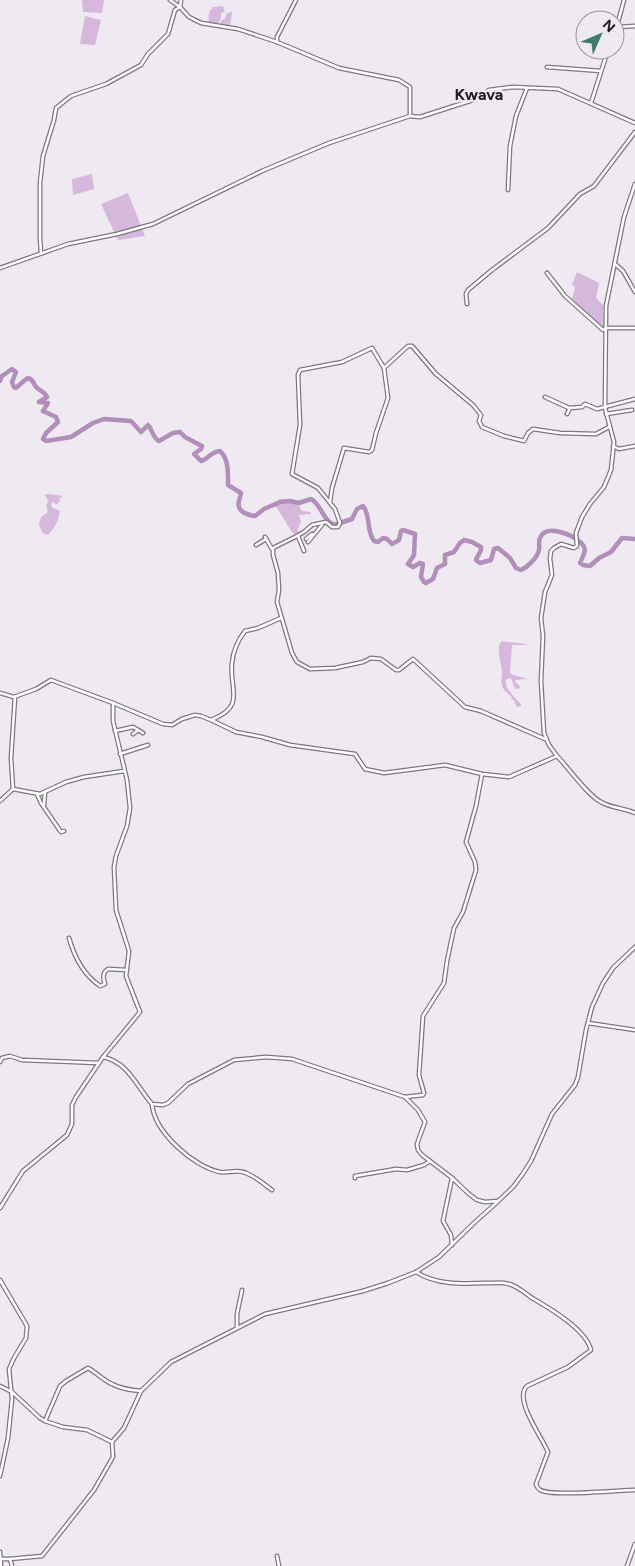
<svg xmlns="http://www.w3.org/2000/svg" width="635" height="1566" viewBox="0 0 635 1566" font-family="Figtree,sans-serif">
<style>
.green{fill:#d5b8db}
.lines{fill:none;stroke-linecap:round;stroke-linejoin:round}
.river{stroke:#b28eba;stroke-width:4.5}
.minor-casing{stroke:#7d777e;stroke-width:5}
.minor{stroke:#fff;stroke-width:2.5}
.labels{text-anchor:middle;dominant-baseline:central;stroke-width:5;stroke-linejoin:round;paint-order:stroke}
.quarter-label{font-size:16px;font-weight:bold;fill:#1e1c1f;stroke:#efe9f1}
</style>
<rect width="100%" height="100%" fill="#efe9f1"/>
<g class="green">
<polygon points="82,0 104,0 102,13 83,12"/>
<polygon points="223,6 225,12 221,13 221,17 218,24 220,24 222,19 224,20 227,13 232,12 230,27 206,23 209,20 208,14 210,15 209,12 213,7"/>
<polygon points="85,16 101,20 95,45 80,44"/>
<polygon points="92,174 94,189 73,195 72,179"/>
<polygon points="128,193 145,236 118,240 101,204"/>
<polygon points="577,272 599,283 596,298 603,305 604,328 578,306 572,299 575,287 572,285"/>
<path d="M48,494L63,496L59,499L61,502L58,501L59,503L56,504L52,502L51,507L60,511C59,519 54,531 47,535L42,532L39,525L41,517L48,512L46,505L48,502L47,498L44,495Z"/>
<polygon points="279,499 297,503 302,511 311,512 311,514 299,515 301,522 297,530 300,533 296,535 292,532 275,505"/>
<path d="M502,641C510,643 519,642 528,645H512L510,673L513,675L528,679L515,680L516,683L519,685L520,688L515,689L511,678L506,679C504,689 515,697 521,704V706L519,707L516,706L514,700L511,699L512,697C509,694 505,692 503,688C500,683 502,677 502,673C502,665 498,656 499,649C499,644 499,645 502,641Z"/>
</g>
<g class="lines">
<path class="river" d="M0,381L2,376L12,369L16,372L12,382L14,387L16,388C18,386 27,378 28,378C34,380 33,383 36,387C40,391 45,392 47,397L39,402L48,403L43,411L56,417L58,422L46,433L43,439L46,441L71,437L93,423L104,419L131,421L141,432L148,425C153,430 152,437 159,441L173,433L180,432L185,437L202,446L201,449L194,454L201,461C208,459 212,451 220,451C229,459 228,474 228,485L241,493C241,496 239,499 239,501C236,512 248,515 255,516L264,509L280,502L290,501L299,503L311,499C322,505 322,520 334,525L352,519L357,509L363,506C371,516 366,530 374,541L378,542L383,538L387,539L392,544L399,540L401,531L403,530L415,534L414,555L408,564L413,567L420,563L423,564L421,577L424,582L426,583L433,579L437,568L445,564V555L454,552L460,543L464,540L472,542L481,547C482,553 477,555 476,560L480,563L491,560L494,549L498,548L510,558L516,568L521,570C528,567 537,558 539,550C540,546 538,542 540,538C546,523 572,535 580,542C589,549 583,555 580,563L583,565L590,566L599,558L611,552L622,538L635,539"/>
<g class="minor-casing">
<g id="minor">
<polyline points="170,0 180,7 189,17 201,23 238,29 277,42 339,68 399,80 410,87 410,116 420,117 479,98 489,90 513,87 558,89 635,123"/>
<polyline points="617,27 635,26"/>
<polyline points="615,33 624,0"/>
<polyline points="277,42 277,37 296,0"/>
<polyline points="547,67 601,71"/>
<polyline points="591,103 608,50"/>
<polyline points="508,190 510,146 516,116 527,88"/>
<polyline points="41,253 40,238 40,183 43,156 54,120 56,108 71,96 106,84 141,65 148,54 168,34 175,10 180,7 181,0"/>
<polyline points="615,264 623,271 635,292"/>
<polyline points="0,268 68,244 117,234 153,224 262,171 329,143 410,116"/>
<polyline points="547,273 565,296 603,330 606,328 635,328"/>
<polyline points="467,304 466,294 468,290 492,270 548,228 580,194 594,186 635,132"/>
<polyline points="545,397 569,408"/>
<polyline points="567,414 570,408 582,407 585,404 597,409 635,399"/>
<polyline points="606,414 632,410"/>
<polyline points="613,446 619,449 635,446"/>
<polyline points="330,502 332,488 344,448 369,452 372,450 376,433 388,398 384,368"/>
<polyline points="298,536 304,551"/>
<polyline points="265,537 272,549"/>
<polyline points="306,539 312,534"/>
<polyline points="308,542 322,525"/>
<polyline points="256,545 266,539"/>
<path d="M0,693L14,697L36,689L51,680L113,703L163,724L172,725L182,719L195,715L201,716L211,720L236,732L262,737L290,745L355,754L365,769L384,773L445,765L482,774L509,777L557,756C568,767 588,796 601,802C611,808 624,808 635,813"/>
<polyline points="15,697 11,758 13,789 40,794 66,782 84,777 124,771"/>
<path d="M213,719C246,706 229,689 232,663C233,652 238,640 245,631L258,628L281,618"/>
<polyline points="115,731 133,727 143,733"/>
<polyline points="133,734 137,731"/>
<polyline points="545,739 481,711 465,707 413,659 399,670 396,670 381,659 371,658 363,662 335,668 310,669 297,662 292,653 277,602 279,590 278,573 273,555 273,548 295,537 304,532 312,525 326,522 332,527 338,527 340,523 335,509 318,488 292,474 300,425 298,375 300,370 342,362 372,348 384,368 408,346 412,346 436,374 473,405 481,415 479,421 482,427 504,436 524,441 528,433 533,429 560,433 596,434 609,427"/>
<polyline points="120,754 148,745"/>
<polyline points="557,756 549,745 544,733 541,681 543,636 541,618 545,592 552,575 550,559 551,551 554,548 561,544 574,548 577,546 576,533 582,517 590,504 604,487 611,470 614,442 605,408 606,306 624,217 635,184"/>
<polyline points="37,794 41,803 61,832 64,831"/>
<polyline points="0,801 13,789"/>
<polyline points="44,805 45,792"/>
<path d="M69,938C74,956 84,975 100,986L105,984C103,978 102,973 108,969L127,970"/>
<polyline points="588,1023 635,1030"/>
<path d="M103,1057C128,1062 137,1087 152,1104L163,1105L168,1103L188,1084L234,1060L266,1057L292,1059L405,1097L423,1095L424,1093L419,1075L423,1016L444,983L447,961L454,928L463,912L476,870L475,862L466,842L476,806L482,774"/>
<polyline points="0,1062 2,1058 10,1056 22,1060 99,1063"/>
<polyline points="405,1097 418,1110 425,1122 417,1144 418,1150 422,1155 451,1177 469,1194 477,1200 485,1202 498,1201"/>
<path d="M152,1104C154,1132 194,1167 220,1172C229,1173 238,1169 246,1173C256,1177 264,1184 272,1190"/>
<polyline points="355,1178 355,1176 396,1169 407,1170 424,1165 430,1161"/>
<polyline points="0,1208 23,1171 67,1135 72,1124 72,1105 76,1097 103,1057 140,1012 126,976 129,951 116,910 114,867 116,856 127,826 130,808 127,780 113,721 113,703"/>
<polyline points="452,1245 451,1235 443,1221 452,1178"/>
<path d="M416,1272C436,1285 462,1284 486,1283C493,1283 502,1282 509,1284C517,1286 525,1293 532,1298C549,1308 586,1329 591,1350L568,1367L527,1386C513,1399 542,1437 548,1452L536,1484C537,1487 537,1488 540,1490C552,1497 617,1490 635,1490"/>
<polyline points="0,1280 27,1326 26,1338 14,1358 9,1369 12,1399 8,1438 0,1476"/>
<polyline points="237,1328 237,1314 242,1290"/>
<polyline points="0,1386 12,1392 40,1418 45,1421 63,1427 87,1430 112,1442 124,1428 141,1391 171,1362 265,1314 363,1291 388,1283 416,1272 439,1257 475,1222 493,1206 513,1187 522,1175 531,1161 552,1114 575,1085 578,1077 586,1030 592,1007 603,983 613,968 635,947"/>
<path d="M45,1421L60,1386L66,1381L88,1368C97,1373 103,1380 112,1384C121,1389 131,1390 141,1391"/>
<polyline points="0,1552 1,1566"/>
<polyline points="277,1556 279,1566"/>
<polyline points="0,1559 10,1559 42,1556 94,1490 113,1457 112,1442"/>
<polyline points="10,1559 12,1566"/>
<polyline points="627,1566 635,1544"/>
</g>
</g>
<use href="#minor" class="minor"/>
</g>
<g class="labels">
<g class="quarter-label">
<text x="479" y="94">Kwava</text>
</g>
</g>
<g transform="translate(600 35) rotate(45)"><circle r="24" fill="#efe9f1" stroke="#9b979d"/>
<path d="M0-4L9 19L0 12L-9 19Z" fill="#3f7c68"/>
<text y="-8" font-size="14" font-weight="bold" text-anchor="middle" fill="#1e1c1f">N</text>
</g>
</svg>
